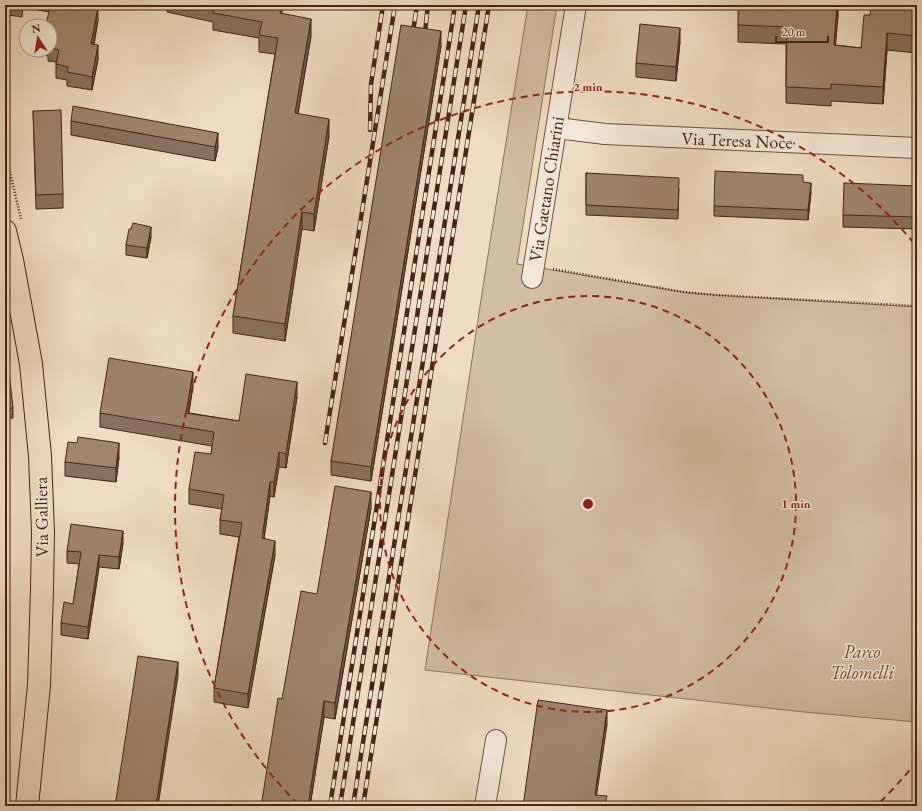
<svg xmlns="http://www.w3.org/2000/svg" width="922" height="811" viewBox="0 0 922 811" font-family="'EB Garamond',serif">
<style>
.green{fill:#d1bea6;stroke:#8b725e}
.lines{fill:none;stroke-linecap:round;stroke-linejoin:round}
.street-casing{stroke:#6f5342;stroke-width:22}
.primary-casing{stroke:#452516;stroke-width:24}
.path{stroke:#452516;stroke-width:2.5;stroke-dasharray:1 2;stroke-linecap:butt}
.street{stroke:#f4e9d9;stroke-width:20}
.primary{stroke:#eeddc4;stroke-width:22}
.rail-casing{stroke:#452516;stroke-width:4.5}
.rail{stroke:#f4e9d9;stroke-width:3;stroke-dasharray:9;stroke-linecap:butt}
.wall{fill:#877260;stroke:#452516}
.shaded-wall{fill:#6e5d4e;stroke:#452516}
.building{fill:#9d8570;stroke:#452516}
.ring{fill:none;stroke:#8f2418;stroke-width:2;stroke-dasharray:7 5}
.labels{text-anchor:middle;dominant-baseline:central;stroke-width:3;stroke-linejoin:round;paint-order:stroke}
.street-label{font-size:18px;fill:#452516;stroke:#f4e9d9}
.park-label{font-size:18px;font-style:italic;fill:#684b3a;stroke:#f4e9d9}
.centre{fill:#8f2418;stroke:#f4e9d9;stroke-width:2}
.ring-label{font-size:12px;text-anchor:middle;font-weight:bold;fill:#8f2418;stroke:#f4e9d9;stroke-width:3;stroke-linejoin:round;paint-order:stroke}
</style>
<rect width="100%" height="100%" fill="#eeddc4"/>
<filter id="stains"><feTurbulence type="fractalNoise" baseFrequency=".005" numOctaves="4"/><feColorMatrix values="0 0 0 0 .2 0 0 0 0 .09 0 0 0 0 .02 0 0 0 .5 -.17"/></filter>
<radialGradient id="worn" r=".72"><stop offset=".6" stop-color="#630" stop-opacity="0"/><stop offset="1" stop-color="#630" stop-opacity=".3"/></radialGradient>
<polygon class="green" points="528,5 557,5 517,264 683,292 715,295 917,307 917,722 804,712 425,670 484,280"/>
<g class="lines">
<g class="street-casing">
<g id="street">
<polyline points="557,128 605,134 917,148"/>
<polyline points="532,278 576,5"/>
<polyline points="485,806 496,740"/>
</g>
</g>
<g class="primary-casing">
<polyline id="primary" points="5,231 12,260 31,364 40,456 43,532 42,589 39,685 27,806"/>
</g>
<g class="path">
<polyline points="5,151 21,219"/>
<polyline points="553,269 683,292 715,295 917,306"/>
</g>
<use href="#street" class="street"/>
<use href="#primary" class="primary"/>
<g class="rail-casing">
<g id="rail">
<polyline points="412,39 417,5"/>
<polyline points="424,41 428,5"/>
<polyline points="370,130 371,84 383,5"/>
<polyline points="325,443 395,5"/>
<polyline points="330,806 455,5"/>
<polyline points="340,806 466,5"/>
<polyline points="353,806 479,5"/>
<polyline points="363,806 489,5"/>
</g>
</g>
<use href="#rail" class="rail"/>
</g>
<g class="wall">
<polygon points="8,5 86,5 98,20 94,45 98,59 92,90 67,86 67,80 56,78 56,62 48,61 48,56 42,55 42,50 50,50 50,26 49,12 23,7 22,17 8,15"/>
<polygon points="167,5 282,5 282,13 311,36 298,114 329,136 314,231 302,229 285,341 233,333 233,316 275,54 259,52 259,38 213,30 213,22 167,12"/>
<polygon points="838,5 838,16 835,45 861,48 870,15 917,5 917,53 887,50 883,104 831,101 831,106 786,103 786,44 738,42 738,25"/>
<polygon points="680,42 676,81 636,77 636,63"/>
<polygon points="441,46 371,481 331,475 331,461"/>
<polygon points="917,75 917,105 916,105"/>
<polygon points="33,111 63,194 63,208 36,209"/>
<polygon points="71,121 218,147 215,161 71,135"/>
<polygon points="586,173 679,188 678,219 586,215"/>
<polygon points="803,182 811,192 808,220 714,216 714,206"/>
<polygon points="917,186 917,229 843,227 843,215"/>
<polygon points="131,229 151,237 147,258 126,255 126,245"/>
<polygon points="5,373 13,408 13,418 5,419"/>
<polygon points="193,386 189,413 239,421 297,397 286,468 279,467 274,497 270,496 264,539 275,555 248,708 214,702 214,688 239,537 220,534 220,520 222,509 189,504 189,489 211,454 212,446 100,427 100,413"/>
<polygon points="119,457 116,482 65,476 65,462"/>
<polygon points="371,508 335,719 324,717 310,806 262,806 262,801 282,699 317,594"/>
<polygon points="123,543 119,569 99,567 88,639 61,635 61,623 73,604 79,564 67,563 67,551"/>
</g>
<g class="shaded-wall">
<polygon points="837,5 838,16 834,62 834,45"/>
<polygon points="98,7 98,20 91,57 91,44"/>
<polygon points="311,19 311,36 295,130 295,113"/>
<polygon points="680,28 680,42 676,81 676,67"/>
<polygon points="441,31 441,46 371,481 371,467"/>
<polygon points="887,33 887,50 883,104 883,87"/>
<polygon points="98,45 98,59 92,90 92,77"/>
<polygon points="329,119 329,136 314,231 314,214"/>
<polygon points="218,133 218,147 215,161 215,147"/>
<polygon points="811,183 811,192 808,220 808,210"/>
<polygon points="302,212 302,229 285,341 285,324"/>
<polygon points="151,227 151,237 147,258 147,248"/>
<polygon points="193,372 193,386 186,427 186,413"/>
<polygon points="297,382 297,397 286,468 286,454"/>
<polygon points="119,443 119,457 116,482 116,468"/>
<polygon points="279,452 279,467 274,497 274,482"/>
<polygon points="270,482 270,496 262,553 262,538"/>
<polygon points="371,492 371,508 335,719 335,703"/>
<polygon points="123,531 123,543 119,569 119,557"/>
<polygon points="275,541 275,555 248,708 248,694"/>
<polygon points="99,555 99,567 88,639 88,627"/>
<polygon points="178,662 178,676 158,806 156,806"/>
<polygon points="324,701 324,717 310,806 308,806"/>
<polygon points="607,710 607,725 595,806 595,795"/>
</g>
<g class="building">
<polygon points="50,5 86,5 98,7 91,44 98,45 92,77 67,72 68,67 56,64 59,50 50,48 50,26 46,26"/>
<polygon points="214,5 282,5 280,13 311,19 295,113 329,119 314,214 302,212 285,324 233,316 266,109 278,38 259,35 262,22 213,13 215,5"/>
<polygon points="738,5 837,5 834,45 861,48 864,15 870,15 871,5 917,5 917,36 887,33 883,87 831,84 831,89 786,87 787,27 738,25"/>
<polygon points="640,24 680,28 676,67 636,63"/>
<polygon points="401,25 441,31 371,467 331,461"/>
<polygon points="917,75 917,89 916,89"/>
<polygon points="73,106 218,133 215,147 71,121"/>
<polygon points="61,110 63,194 36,195 33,111"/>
<polygon points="715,171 803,175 803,182 811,183 808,210 714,206"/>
<polygon points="586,173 679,178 678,210 586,205"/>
<polygon points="844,183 917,186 917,217 843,215"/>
<polygon points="133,223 151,227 147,248 126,245 129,229 131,229"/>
<polygon points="109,358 193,372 186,413 239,421 246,374 297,382 286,454 279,452 274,482 270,482 262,538 275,541 248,694 214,688 242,523 220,520 224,495 189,489 195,452 211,454 214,432 100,413"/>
<polygon points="9,372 13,408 5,409 5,373"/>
<polygon points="78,437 119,443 116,468 65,462 68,442 77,443"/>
<polygon points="335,486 371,492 335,703 324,701 308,806 292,806 262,801 278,698 282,699 301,591 317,594"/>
<polygon points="71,524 123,531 119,557 99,555 88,627 61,623 64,602 73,604 81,552 67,551"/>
<polygon points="138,656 178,662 156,806 115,806"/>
<polygon points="538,700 607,710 595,795 607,796 605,806 523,806"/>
</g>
<g class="ring">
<circle cx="588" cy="504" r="208"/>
<path d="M917 761A417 417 0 0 1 878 804M298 804A417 417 0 1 1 917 247"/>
</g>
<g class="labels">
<g class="street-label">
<text transform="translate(737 140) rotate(2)">Via Teresa Noce</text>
<text transform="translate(546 189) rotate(-81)">Via Gaetano Chiarini</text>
<text transform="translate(41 517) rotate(-91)">Via Galliera</text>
</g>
<g class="park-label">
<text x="862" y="651">Parco<tspan x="862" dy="21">Tolomelli</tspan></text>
</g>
</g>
<circle cx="588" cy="504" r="6" class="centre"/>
<g class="ring-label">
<text x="588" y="91">2 min</text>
<text x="796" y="508">1 min</text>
</g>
<rect width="922" height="811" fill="none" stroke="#eeddc4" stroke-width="20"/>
<rect x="6" y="6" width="910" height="799" fill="none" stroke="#452516" stroke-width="2"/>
<rect x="10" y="10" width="902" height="791" fill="none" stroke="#452516"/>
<g transform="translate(38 38) rotate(348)"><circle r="19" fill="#f4e9d9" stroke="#ae9b8b"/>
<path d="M0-3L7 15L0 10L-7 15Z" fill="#8f2418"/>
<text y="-6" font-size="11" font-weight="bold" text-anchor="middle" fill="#452516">N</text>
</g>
<path d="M776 36v6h52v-6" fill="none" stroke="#452516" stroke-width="2"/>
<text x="782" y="36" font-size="12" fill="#452516" stroke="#f4e9d9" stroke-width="3" paint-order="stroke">20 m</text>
<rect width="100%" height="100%" filter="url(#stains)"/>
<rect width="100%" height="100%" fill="url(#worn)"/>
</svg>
